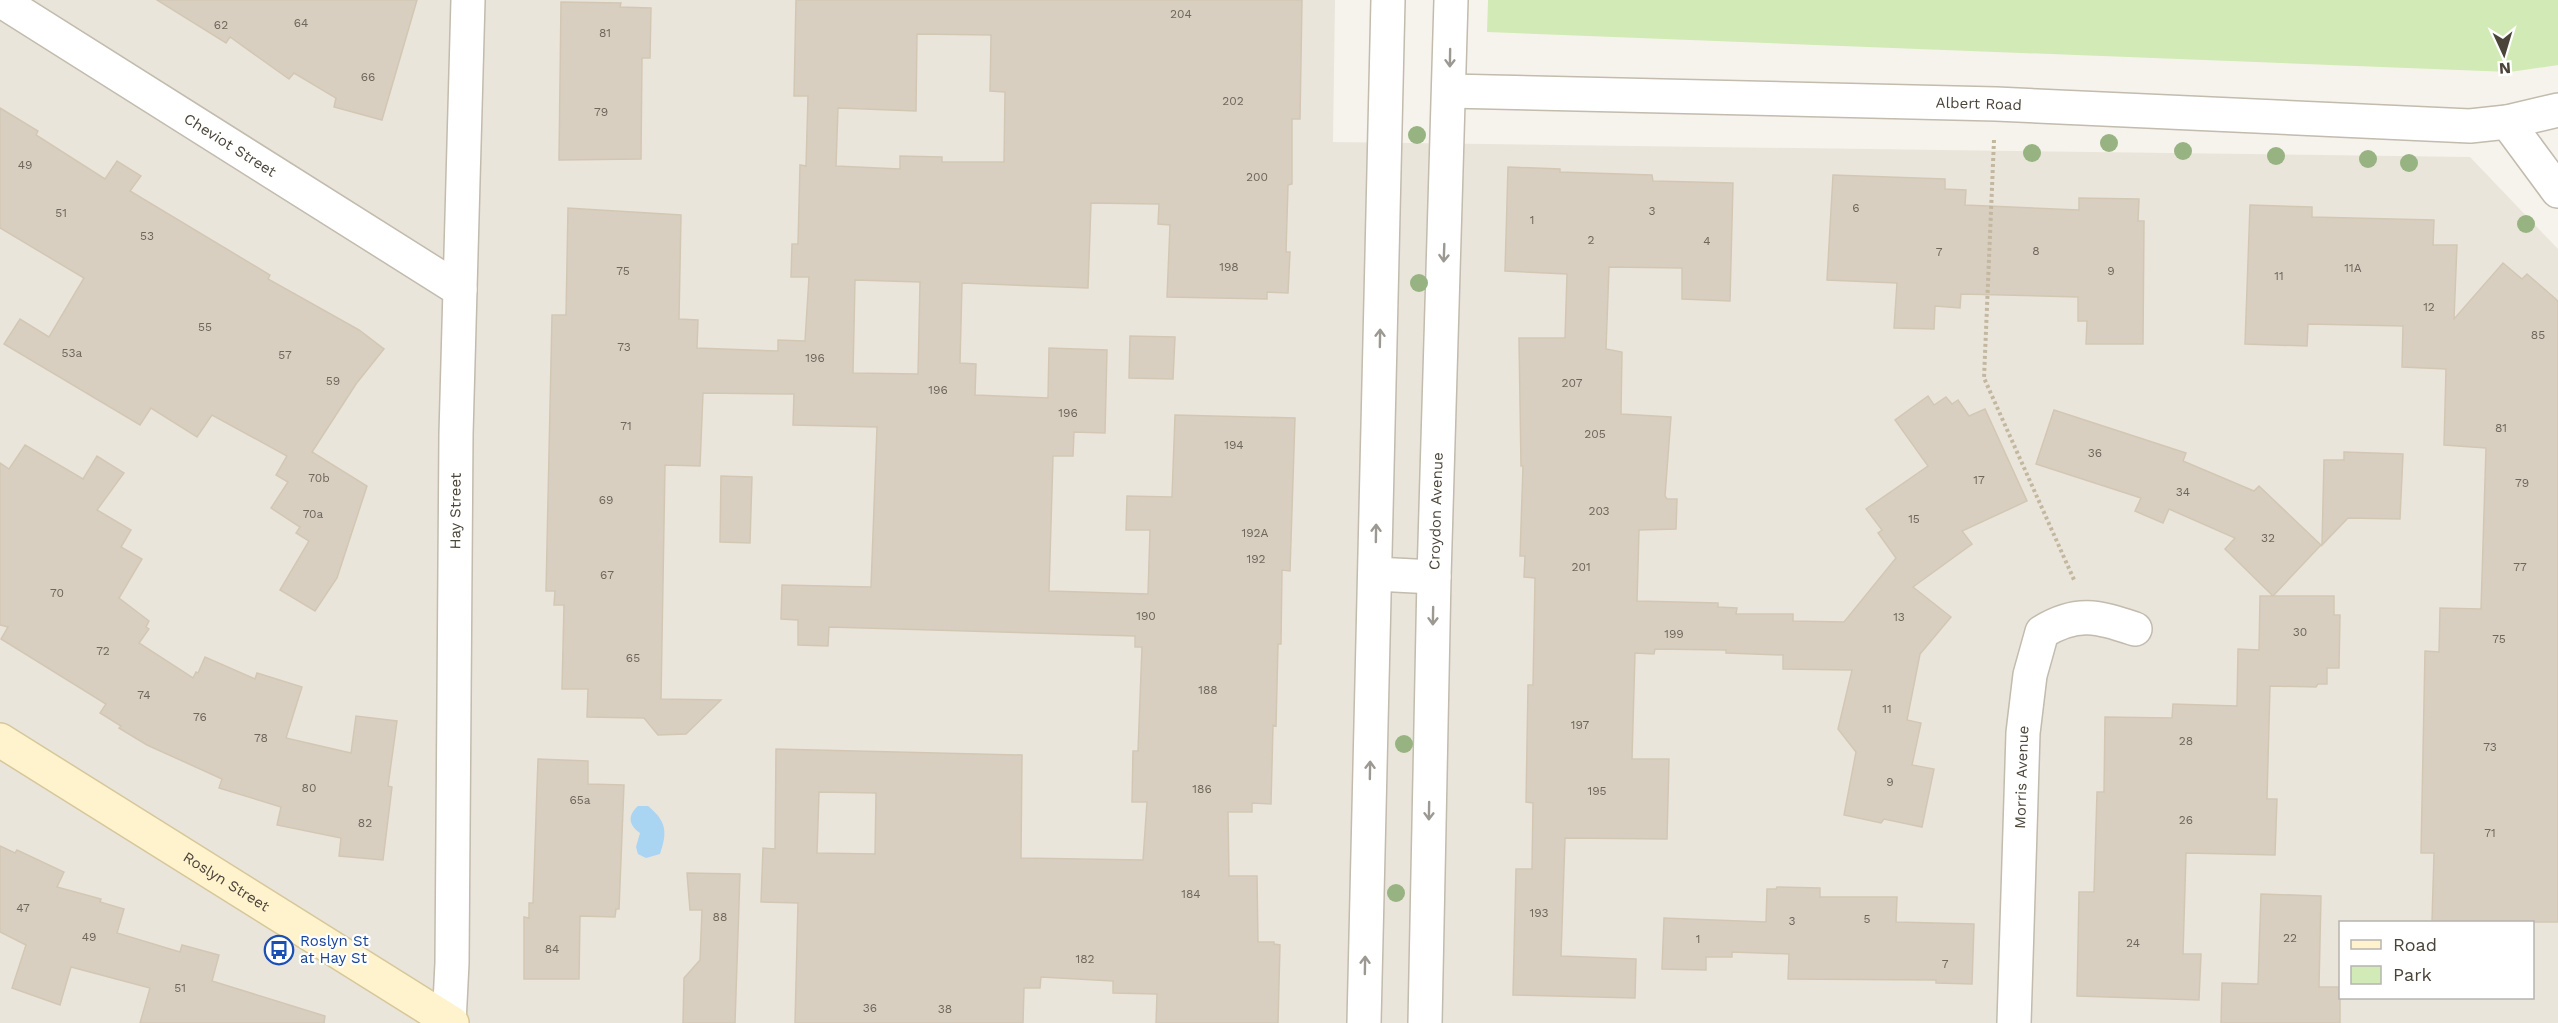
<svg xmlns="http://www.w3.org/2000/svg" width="2558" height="1023" viewBox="0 0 2558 1023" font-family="'Work Sans',sans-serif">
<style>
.residential{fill:#eae5da;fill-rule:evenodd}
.green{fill:#d2eab5}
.water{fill:#a9d4f2}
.building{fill:#d8cfc1;stroke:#d3c7b4;stroke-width:1.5;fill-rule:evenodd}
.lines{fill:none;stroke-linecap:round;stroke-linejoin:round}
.street-casing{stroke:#c2bbae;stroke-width:36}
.secondary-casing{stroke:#d6c79b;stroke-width:36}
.path{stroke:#c4b79f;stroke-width:4;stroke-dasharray:3 3;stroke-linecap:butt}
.street{stroke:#fff;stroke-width:33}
.secondary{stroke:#fff3cd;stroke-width:33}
.tree{fill:#97b381}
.oneway{stroke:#9c9892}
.labels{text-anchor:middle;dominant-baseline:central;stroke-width:4.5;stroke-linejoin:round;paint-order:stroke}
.number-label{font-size:12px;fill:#6e675b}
.street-label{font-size:15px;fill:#4b4439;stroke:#fff}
.transit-label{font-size:15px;fill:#164399;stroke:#fff;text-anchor:start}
</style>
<rect width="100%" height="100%" fill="#f6f3ec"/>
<path class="residential" d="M0,0H1335L1333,142L2470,157L2558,249V1023H0ZM2340,922H2532V998H2340Z"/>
<polygon class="green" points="1488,0 2558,0 2558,65 2510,72 1487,32"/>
<path class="water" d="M638,806H648C666,821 668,831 660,854L646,858L638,854L636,847L640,833C629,825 627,816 638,806Z"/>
<g class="building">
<polygon points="157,0 417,0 382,120 334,107 336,98 294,73 289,79 230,37 226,43"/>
<path d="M796,0H1302L1300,119H1292V184L1288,185L1286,252H1290L1288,293L1267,292V299L1167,297L1170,225L1158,224L1159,204L1091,203L1088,288L962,283L960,363L976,364L975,395L1048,398L1049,348L1107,350L1105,433L1074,432L1073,456H1053L1049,591L1148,594L1150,530H1126L1127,496L1172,497L1175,415L1295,418L1290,571L1282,570L1281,644H1278L1276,726L1273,725L1271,804L1252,803V812H1228L1229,876H1257L1258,942H1274V944L1280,945L1278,1023H1156L1157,994L1113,993V981L1041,977L1040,988H1024L1023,1023H795L798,903L761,902L763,848L775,849L776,749L1022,755L1021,858L1143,860L1147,802H1132L1133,751H1138L1142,647H1135V636L829,627L828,646L798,645V620L781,619L782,585L871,587L877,427L793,425L794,394L703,393L700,466L665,465L661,699L721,700L686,734L658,735L644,718L587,717L588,689H562L564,605H554L555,591H546L552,315H566L568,208L681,215L679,319L698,320L697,348L778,351V340L805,341L809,277H791L792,244H798L800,165L806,166L808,96H794ZM917,34L991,35L990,91L1005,92L1004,162H942V157L900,156V169L836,166L838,108L916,111ZM855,280L920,282L918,374L853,373ZM819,792L876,793L875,854L817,853Z"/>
<polygon points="561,2 621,3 620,7 651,8 650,58 642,58 641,159 559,160"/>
<polygon points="0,108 38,131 36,135 105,179 117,161 141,176 130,191 270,275 268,279 359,330 384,349 356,384 312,452 367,486 337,578 315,611 280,590 309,541 296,533 300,527 271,508 288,482 276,475 287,456 212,415 197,437 151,408 140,425 4,344 20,319 49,337 84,278 0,228"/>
<polygon points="1508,167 1560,169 1560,172 1652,175 1653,181 1733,183 1730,301 1682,299 1682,268 1609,267 1606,349 1622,352 1621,414 1671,417 1665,496 1667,499 1677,499 1676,529 1639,530 1637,601 1718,603 1718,607 1737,608 1736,614 1793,614 1793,621 1844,622 1896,558 1878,533 1882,530 1866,509 1928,466 1895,420 1928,396 1934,405 1946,397 1952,404 1958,400 1969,416 1985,409 2027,501 1962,531 1972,544 1913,587 1951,617 1920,654 1907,720 1921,723 1912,765 1934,769 1922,827 1884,819 1881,823 1844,815 1856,752 1838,729 1852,670 1783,669 1783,655 1726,653 1726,650 1655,649 1654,654 1635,653 1632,759 1669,759 1667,839 1565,838 1561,956 1636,959 1635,998 1513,995 1516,869 1532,869 1533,803 1526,802 1528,685 1533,685 1535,578 1524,577 1525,556 1520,556 1523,466 1521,466 1519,338 1565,338 1567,274 1505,271"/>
<polygon points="1833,175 1945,179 1945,189 1966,190 1965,205 2079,210 2079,198 2139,199 2138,221 2144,221 2143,344 2086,344 2087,321 2078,321 2078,297 1961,294 1960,308 1935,306 1934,329 1894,328 1897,283 1827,280"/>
<polygon points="2250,205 2312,207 2312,217 2434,220 2433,245 2457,245 2454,319 2503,263 2522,279 2527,274 2558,301 2558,922 2432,922 2434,853 2421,853 2425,651 2439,652 2440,608 2481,609 2486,448 2444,445 2446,369 2402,367 2403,326 2308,324 2307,346 2245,344"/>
<polygon points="1130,336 1175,337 1173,379 1129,378"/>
<polygon points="2054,410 2186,453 2183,461 2254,491 2259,486 2321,545 2273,596 2334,596 2334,615 2340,615 2339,668 2327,668 2327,684 2318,684 2316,687 2270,686 2267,799 2277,799 2275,855 2186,853 2183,954 2201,954 2199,1000 2077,996 2079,892 2094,892 2097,792 2104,792 2105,717 2172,718 2173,704 2237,706 2238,649 2259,650 2260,596 2273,596 2225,549 2235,538 2169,509 2163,523 2135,511 2141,498 2036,464"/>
<polygon points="25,445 83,479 97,456 124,473 97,510 131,530 121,547 142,559 119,598 149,621 146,627 149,629 139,643 193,678 196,672 198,673 205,657 255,679 257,673 302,687 286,738 351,753 356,716 397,721 388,786 392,787 383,860 339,856 341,838 277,825 281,807 219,788 222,779 147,745 119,728 121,726 100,713 106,704 1,639 8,627 0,625 0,463 9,469"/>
<polygon points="2344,452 2403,454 2400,519 2348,518 2322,545 2324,460 2344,460"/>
<polygon points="721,476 752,477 750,543 720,542"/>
<polygon points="538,759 588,761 588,784 624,785 619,909 616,909 615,917 580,916 579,979 524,979 524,917 529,918 529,903 533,903"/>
<polygon points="0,846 15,853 17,850 64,872 57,887 101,899 100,902 124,909 117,933 180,952 182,945 219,955 212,981 325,1016 324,1023 140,1023 150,988 71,967 60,1005 12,988 26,945 0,932"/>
<polygon points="687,873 740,874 735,1023 683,1023 684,978 700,960 702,910 690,910"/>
<polygon points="1777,887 1820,888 1820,897 1897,897 1896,922 1974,924 1972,984 1936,983 1936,980 1788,979 1789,954 1732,952 1732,957 1706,957 1706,970 1662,969 1664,918 1766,922 1767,889 1776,889"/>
<polygon points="2261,894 2321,896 2319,987 2340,987 2340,1023 2221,1023 2222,983 2258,984"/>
</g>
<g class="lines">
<g class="street-casing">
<g id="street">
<path id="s1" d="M0,0L460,290"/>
<path id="s2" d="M1449,91L1996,104L2470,126L2507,122L2558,110"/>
<polyline points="2507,122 2558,191"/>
<polyline points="1375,574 1434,577"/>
<path id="s3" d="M449,1023L452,963L456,434L468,0"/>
<polyline points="1364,1023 1388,0"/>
<path id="s4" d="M1425,1023L1434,577L1451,0"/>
<path id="s5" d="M2014,1023L2023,733L2030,675L2042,632C2078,610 2098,617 2135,629"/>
</g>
</g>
<g class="secondary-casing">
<g id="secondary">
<path id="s6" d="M0,740L452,1023"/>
</g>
</g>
<polyline class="path" points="1994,140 1984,378 2075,582"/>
<use href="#street" class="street"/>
<use href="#secondary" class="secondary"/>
</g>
<g class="tree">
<circle cx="1417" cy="135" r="9"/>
<circle cx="2109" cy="143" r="9"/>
<circle cx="2183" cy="151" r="9"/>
<circle cx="2032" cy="153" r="9"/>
<circle cx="2276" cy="156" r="9"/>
<circle cx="2368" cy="159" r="9"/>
<circle cx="2409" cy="163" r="9"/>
<circle cx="2526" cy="224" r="9"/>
<circle cx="1419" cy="283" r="9"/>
<circle cx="1404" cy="744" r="9"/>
<circle cx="1396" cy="893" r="9"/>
</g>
<defs><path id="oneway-shaft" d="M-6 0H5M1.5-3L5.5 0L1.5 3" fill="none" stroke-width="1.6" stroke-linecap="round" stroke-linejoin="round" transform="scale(1.5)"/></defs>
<g class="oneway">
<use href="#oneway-shaft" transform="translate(1450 58) rotate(91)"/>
<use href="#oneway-shaft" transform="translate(1444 253) rotate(92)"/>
<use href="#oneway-shaft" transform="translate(1380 338) rotate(-89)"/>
<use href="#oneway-shaft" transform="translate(1376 533) rotate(-89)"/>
<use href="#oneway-shaft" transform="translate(1433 616) rotate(91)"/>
<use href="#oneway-shaft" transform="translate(1370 770) rotate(-89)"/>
<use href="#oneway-shaft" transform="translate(1429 811) rotate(91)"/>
<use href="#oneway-shaft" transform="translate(1365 965) rotate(-89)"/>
</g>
<defs>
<g id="bus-ring" transform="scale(1.5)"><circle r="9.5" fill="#fff" stroke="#1a4fb4" stroke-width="1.5"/><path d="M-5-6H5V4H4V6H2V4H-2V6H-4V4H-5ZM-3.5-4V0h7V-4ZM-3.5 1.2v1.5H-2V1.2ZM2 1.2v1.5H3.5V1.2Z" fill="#1a4fb4"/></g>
</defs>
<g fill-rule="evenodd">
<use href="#bus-ring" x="279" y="950"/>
</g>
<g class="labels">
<g class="number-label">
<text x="1181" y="14">204</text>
<text x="301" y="23">64</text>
<text x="221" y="25">62</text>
<text x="605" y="33">81</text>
<text x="368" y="77">66</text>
<text x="1233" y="101">202</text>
<text x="601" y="112">79</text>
<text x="25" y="165">49</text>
<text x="1257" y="177">200</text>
<text x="1856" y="208">6</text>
<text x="1652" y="211">3</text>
<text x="61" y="213">51</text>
<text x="1532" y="220">1</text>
<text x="147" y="236">53</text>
<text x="1591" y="240">2</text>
<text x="1707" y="241">4</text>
<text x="2036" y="251">8</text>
<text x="1939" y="252">7</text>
<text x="1229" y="267">198</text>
<text x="2353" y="268">11A</text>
<text x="623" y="271">75</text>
<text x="2111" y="271">9</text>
<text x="2279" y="276">11</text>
<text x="2429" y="307">12</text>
<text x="205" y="327">55</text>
<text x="2538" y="335">85</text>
<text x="624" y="347">73</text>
<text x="72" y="353">53a</text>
<text x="285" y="355">57</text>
<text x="815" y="358">196</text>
<text x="333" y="381">59</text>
<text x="1572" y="383">207</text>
<text x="938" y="390">196</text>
<text x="1068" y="413">196</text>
<text x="626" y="426">71</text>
<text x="2501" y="428">81</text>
<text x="1595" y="434">205</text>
<text x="1234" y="445">194</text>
<text x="2095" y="453">36</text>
<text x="319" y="478">70b</text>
<text x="1979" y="480">17</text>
<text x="2522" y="483">79</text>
<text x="2183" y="492">34</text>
<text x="606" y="500">69</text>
<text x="1599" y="511">203</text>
<text x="313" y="514">70a</text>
<text x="1914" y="519">15</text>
<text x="1255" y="533">192A</text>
<text x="2268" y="538">32</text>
<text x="1256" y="559">192</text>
<text x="1581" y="567">201</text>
<text x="2520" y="567">77</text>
<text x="607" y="575">67</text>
<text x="57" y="593">70</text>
<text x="1146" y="616">190</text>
<text x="1899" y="617">13</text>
<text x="2300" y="632">30</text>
<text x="1674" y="634">199</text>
<text x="2499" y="639">75</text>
<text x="103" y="651">72</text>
<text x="633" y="658">65</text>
<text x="1208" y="690">188</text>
<text x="144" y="695">74</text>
<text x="1887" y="709">11</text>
<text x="200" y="717">76</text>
<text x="1580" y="725">197</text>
<text x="261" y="738">78</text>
<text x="2186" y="741">28</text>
<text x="2490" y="747">73</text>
<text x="1890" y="782">9</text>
<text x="309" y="788">80</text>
<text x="1202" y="789">186</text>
<text x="1597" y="791">195</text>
<text x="580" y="800">65a</text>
<text x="2186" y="820">26</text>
<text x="365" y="823">82</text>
<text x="2490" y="833">71</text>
<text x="1191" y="894">184</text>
<text x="23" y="908">47</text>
<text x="1539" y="913">193</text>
<text x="720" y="917">88</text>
<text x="1867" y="919">5</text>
<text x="1792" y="921">3</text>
<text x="89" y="937">49</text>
<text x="2290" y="938">22</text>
<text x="1698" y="939">1</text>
<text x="2133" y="943">24</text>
<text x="552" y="949">84</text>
<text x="1085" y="959">182</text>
<text x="1945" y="964">7</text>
<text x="180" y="988">51</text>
<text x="870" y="1008">36</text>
<text x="945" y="1009">38</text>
</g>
<g class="street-label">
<text stroke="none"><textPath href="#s2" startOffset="530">Albert Road</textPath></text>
<text stroke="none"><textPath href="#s1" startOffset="272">Cheviot Street</textPath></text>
<text stroke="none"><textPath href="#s3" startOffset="512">Hay Street</textPath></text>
<text stroke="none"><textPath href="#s4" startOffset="512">Croydon Avenue</textPath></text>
<text stroke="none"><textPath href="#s5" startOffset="246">Morris Avenue</textPath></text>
<text stroke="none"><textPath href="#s6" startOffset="267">Roslyn Street</textPath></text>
</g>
<g class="transit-label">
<text x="300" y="941">Roslyn St<tspan x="300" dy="17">at Hay St</tspan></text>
</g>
</g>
<rect x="2339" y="921" width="195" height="78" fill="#ffffff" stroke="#b7b4b0" stroke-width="1.5"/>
<rect x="2351" y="940" width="30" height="9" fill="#fff3cd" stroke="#b7b4b0" stroke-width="1.5"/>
<text x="2393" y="951" font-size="18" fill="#4b4439">Road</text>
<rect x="2351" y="966" width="30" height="18" fill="#d2eab5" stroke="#b7b4b0" stroke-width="1.5"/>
<text x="2393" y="981" font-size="18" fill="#4b4439">Park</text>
<g transform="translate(2504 54) rotate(176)" stroke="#ffffff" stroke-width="4.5" paint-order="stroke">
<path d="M0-4.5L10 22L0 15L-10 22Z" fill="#4b4439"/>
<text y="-9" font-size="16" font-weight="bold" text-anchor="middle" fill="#4b4439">N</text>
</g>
</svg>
